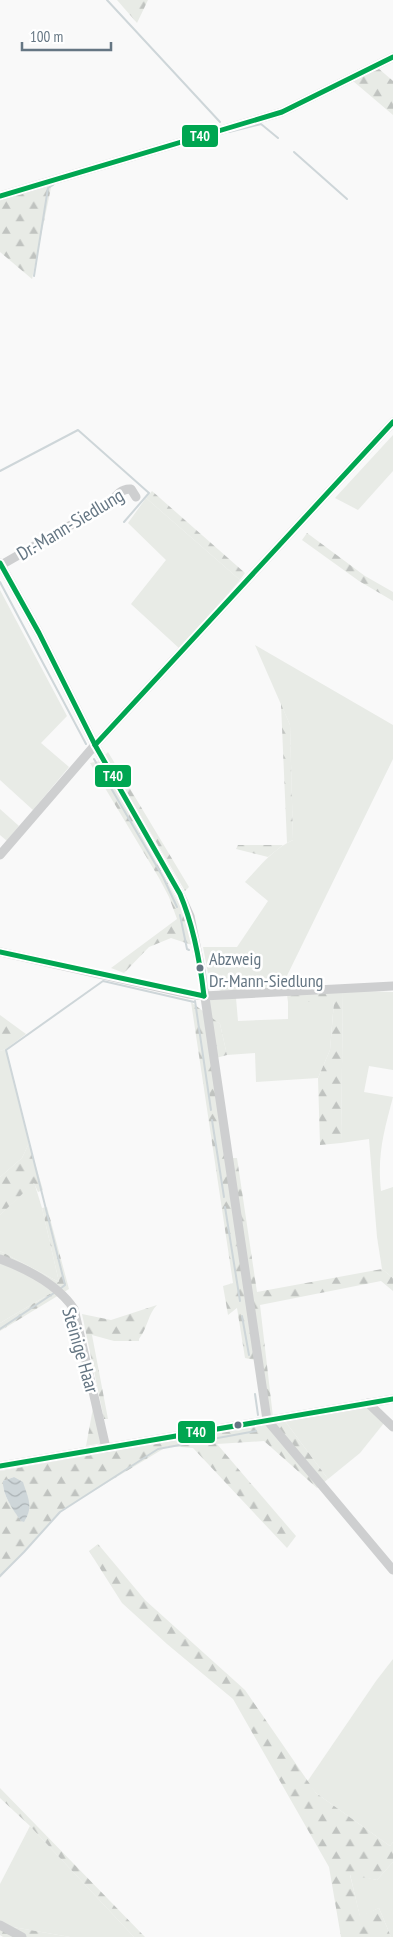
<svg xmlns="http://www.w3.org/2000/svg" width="393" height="1937" viewBox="0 0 393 1937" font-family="'PT Sans Narrow',sans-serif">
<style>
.green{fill:#e8ebe6}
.forest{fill:url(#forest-firs);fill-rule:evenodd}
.water{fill:url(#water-waves)}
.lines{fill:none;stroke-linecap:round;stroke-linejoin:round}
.stream{stroke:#ced6d9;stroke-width:2}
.minor{stroke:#cecfd0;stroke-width:9}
.bus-1-casing{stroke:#fff;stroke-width:9}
.bus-1{stroke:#00a651;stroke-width:5}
.bus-dot{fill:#657683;stroke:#fff;stroke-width:2}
.labels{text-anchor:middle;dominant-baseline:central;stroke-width:5;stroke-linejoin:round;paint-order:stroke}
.bus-label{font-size:18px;fill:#657683;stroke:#fff;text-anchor:start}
.street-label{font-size:19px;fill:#657683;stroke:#fff}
.line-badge{stroke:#fff;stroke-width:2}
.badge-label{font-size:14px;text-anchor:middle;font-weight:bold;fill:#fff}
</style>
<defs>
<pattern id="forest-firs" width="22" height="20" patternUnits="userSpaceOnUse" patternTransform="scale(1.25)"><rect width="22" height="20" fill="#e8ebe6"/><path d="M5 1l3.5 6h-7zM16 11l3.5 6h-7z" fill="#c0c3c0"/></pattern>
<pattern id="water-waves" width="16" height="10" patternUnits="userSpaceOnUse" patternTransform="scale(1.25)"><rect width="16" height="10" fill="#ced6d9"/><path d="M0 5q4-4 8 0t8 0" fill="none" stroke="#abb2b5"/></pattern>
</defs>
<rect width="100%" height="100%" fill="#f9f9f9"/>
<g class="green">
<polygon points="393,435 393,471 358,510 335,498"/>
<polygon points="146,498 240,580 180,649 131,604 166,560 128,523"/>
<polygon points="0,590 67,716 41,743 69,767 33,810 0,780"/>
<path d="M255,645L393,725V759L281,988L221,991L210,984L203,947H237L268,901L245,882C260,866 273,849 293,840L290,725Z"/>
<polygon points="0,809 19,826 7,841 0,835"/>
<path d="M343,990L393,992V1070L369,1066L364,1092L393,1097C384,1131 377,1155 381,1191L393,1187V1278L382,1269L377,1237L369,1139L341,1143Z"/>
<polygon points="236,998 238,1021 288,1019 288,1002 334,1001 330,1050 318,1078 256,1082 255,1053 227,1055 220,1024 210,1017 209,1000"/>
<polygon points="6,1049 29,1143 22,1158 0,1177 0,1051"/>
<polygon points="34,1182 42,1208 59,1282 0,1251 0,1215"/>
<polygon points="0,1263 24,1272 53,1292 0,1323"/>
<polygon points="368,1407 384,1423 360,1453 328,1479 285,1421"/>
<polygon points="393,1659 393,1842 390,1846 316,1793 307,1782 376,1681"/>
<polygon points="30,1826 134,1937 70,1937 7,1926 0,1921 0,1884"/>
<polygon points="393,1862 393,1937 391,1937 379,1908 360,1917 350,1874 377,1880"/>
</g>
<g class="forest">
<polygon points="117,0 148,0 137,23"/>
<polygon points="378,68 393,81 393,115 353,81"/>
<polygon points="52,183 32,279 0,252 0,199"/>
<polygon points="152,491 245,573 240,580 146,498"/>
<polygon points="307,533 365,576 393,592 393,601 359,581 302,540"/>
<polygon points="281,704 290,725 293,840 287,843"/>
<polygon points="108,752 189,887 185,891 105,755"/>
<polygon points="100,761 186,916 192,945 171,938 149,947 124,973 111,968 177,919 169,897 159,878 90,763"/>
<polygon points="238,845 283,845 268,857 236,849"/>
<polygon points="343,990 341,1143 320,1145 318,1078 330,1050 334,1002 288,1002 287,995"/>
<polygon points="191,1002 220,1024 227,1055 216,1058 230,1158 237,1158 257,1292 382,1269 393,1278 393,1291 381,1281 260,1305 273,1417 263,1414 255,1360 245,1358 237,1308 228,1315 223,1286 233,1283"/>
<polygon points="0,1015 26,1034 6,1049 0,1051"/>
<polygon points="29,1143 43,1190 38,1192 34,1183 0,1215 0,1177 22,1158"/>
<polygon points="47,1207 69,1289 0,1331 0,1323 53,1292 24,1272 0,1259 0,1251 59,1282 42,1208"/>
<path d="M157,1305C148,1314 148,1327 139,1339V1341H114L92,1335L108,1419H104L82,1314L111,1320Z"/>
<polygon points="93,1408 103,1443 86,1446"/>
<path d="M285,1421L328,1479L317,1488L264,1441L217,1444L296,1536L287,1548L193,1448L168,1446L62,1510L0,1578V1471ZM14,1477C26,1491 35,1505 24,1522L21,1521C13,1509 2,1495 3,1481Z"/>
<polygon points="98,1544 145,1600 245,1690 316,1793 390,1846 393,1842 393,1862 377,1880 350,1875 360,1916 379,1908 391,1937 341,1937 329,1867 233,1699 167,1644 122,1603 89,1551"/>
<polygon points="0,1788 145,1937 134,1937 30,1826 0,1798"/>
<polygon points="0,1921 7,1926 70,1937 3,1937 0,1935"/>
</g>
<path class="water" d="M14,1477L23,1482C28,1498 34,1507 24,1522L21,1521C13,1510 2,1494 3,1481Z"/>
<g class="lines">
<g class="stream">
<polyline points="107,0 220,122"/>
<polyline points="229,132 261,124 278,138"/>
<polyline points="294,152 347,199"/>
<polyline points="34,276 48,188 53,185"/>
<polyline points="0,471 78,430 149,493 124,522"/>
<polyline points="0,582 86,744"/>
<polyline points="94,759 163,877 177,907"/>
<polyline points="180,915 187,949 189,950"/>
<polyline points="195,1001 211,1110"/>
<polyline points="212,1120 224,1197"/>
<polyline points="225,1207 240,1301"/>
<polyline points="60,1289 65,1285 6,1050 103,981 194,1002"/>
<polyline points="242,1316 249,1355"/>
<polyline points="0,1329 54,1293"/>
<polyline points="255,1394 258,1415"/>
<polyline points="0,1576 24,1552 60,1512 158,1449 256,1431"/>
</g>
<g class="minor">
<polyline points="0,196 282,112 393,57"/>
<polyline points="0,563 39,633 95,745 180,894 190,916 201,970 267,1420 393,1570"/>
<path d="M1,565L111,502C116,495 122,488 131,489L136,497"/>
<polyline points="0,855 95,745 393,422"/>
<polyline points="0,952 189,994 204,996 393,986"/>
<path d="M0,1259C27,1269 58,1285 74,1309L106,1448"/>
<polyline points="368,1403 393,1427"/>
<polyline points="0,1466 393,1399"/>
<polyline points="0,1925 22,1937"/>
</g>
<g class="bus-1-casing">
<g id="bus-1">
<polyline points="0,196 282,112 393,57"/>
<path d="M0,563L39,633L95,745L180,894C194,927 200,961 204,996"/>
<polyline points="95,745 393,422"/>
<polyline points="0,952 204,996"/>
<polyline points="0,1466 393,1399"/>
</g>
</g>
<use href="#bus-1" class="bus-1"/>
</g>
<g class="bus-dot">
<circle cx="200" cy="968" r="4.5"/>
<circle cx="238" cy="1425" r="4.5"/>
</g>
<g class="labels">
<g class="bus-label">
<text x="209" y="958">Abzweig<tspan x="209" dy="22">Dr.-Mann-Siedlung</tspan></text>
</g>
<g class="street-label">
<text transform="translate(70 524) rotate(-31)">Dr.-Mann-Siedlung</text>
<text transform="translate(81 1350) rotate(74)">Steinige Haar</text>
</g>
</g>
<g class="line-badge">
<rect x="181" y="124" width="38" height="24" rx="5" fill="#00a651"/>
<rect x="94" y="764" width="38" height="24" rx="5" fill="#00a651"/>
<rect x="177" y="1420" width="39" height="24" rx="5" fill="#00a651"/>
</g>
<g class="badge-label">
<text x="200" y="141">T40</text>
<text x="113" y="781">T40</text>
<text x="196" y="1437">T40</text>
</g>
<path d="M22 42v8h89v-8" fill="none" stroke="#657683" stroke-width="2.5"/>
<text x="30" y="42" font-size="15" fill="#657683" stroke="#ffffff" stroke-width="4" paint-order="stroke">100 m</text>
</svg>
